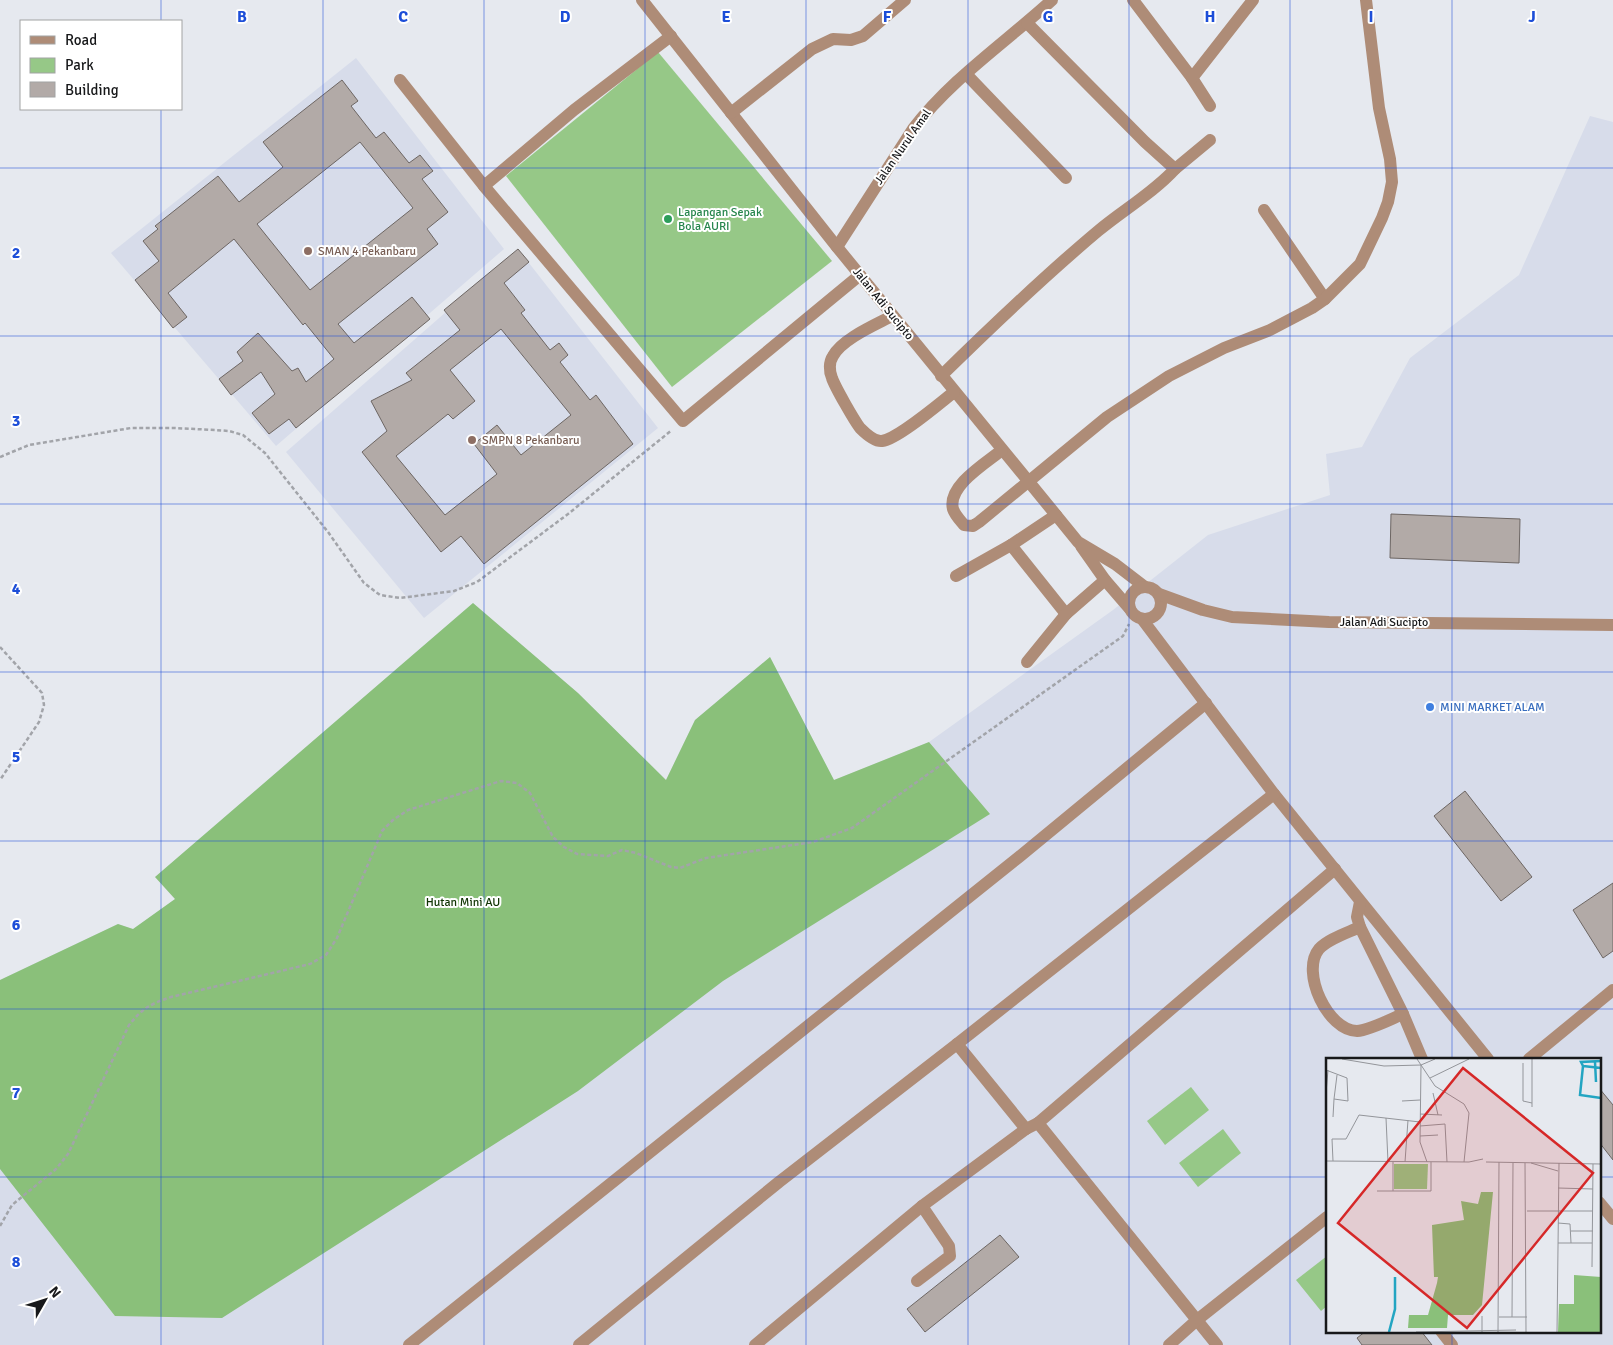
<svg xmlns="http://www.w3.org/2000/svg" width="1613" height="1345" viewBox="0 0 1613 1345" font-family="Signika,sans-serif">
<style>
.built{fill:#d7dcea;fill-rule:evenodd}
.green{fill:#96c887}
.forest{fill:#8ac07a}
.building{fill:#b2aaa7;stroke:#6d6663;fill-rule:evenodd}
.lines{fill:none;stroke-linecap:round;stroke-linejoin:round}
.path{stroke:#a2a4a9;stroke-width:2.5;stroke-dasharray:4 2.5;stroke-linecap:butt}
.minor{stroke:#ae8c77;stroke-width:12}
.grid{fill:none;stroke:#1d4ed8;stroke-width:1;stroke-opacity:0.55}
.leisure-dot{fill:#2e9e5b;stroke:#fff;stroke-width:2}
.education-dot{fill:#8d6e63;stroke:#fff;stroke-width:2}
.shop-dot{fill:#3f7fe0;stroke:#fff;stroke-width:2}
.labels{text-anchor:middle;dominant-baseline:central;stroke-width:4;stroke-linejoin:round;paint-order:stroke}
.street-label{font-size:12px;fill:#17181a;stroke:#fff}
.leisure-label{font-size:12px;fill:#27864d;stroke:#fff;text-anchor:start}
.education-label{font-size:12px;fill:#785e54;stroke:#fff;text-anchor:start}
.shop-label{font-size:12px;fill:#366cbe;stroke:#fff;text-anchor:start}
.park-label{font-size:12px;fill:#113504;stroke:#fff}
.inset-river{fill:none;stroke:#23a5c2;stroke-width:2.5}
.inset-road{fill:none;stroke:#93959a;stroke-width:1}
.view{fill:#d62828;fill-opacity:0.15;stroke:#d62828;stroke-width:2.5}
.inset-edge{fill:none;stroke:#17181a;stroke-width:2.5}
.grid-label{font-size:16px;text-anchor:middle;font-weight:bold;fill:#1d4ed8;stroke:#fff;stroke-width:4;stroke-linejoin:round;paint-order:stroke}
</style>
<rect width="100%" height="100%" fill="#e6e9ef"/>
<g class="built">
<polygon points="356,58 504,249 276,446 111,253"/>
<path d="M1590,116L1613,122V1345H0V980L118,924L133,929L175,899L155,877L473,603L578,693L666,780L695,720L770,657L834,780L929,742L1113,610L1208,535L1330,495L1326,454L1362,447L1410,358L1519,275ZM1327,1059H1599V1331H1327Z"/>
<polygon points="518,249 658,428 424,618 286,452"/>
</g>
<g class="green">
<polygon points="658,52 832,261 672,387 506,176"/>
<polygon points="1191,1087 1209,1110 1165,1145 1147,1121"/>
<polygon points="1223,1129 1241,1153 1198,1187 1179,1163"/>
<polygon points="1327,1256 1327,1306 1321,1311 1296,1280"/>
</g>
<polygon class="forest" points="473,603 578,693 666,780 695,720 770,657 834,780 929,742 990,814 723,981 578,1091 222,1318 115,1316 0,1169 0,980 118,924 133,929 175,899 155,877"/>
<g class="building">
<path d="M342,80L358,101L351,106L376,138L384,132L409,163L420,155L433,171L422,179L448,212L427,229L438,244L338,324L354,343L412,297L430,319L296,428L289,419L269,434L252,413L275,394L261,372L231,395L219,379L243,361L237,352L258,333L292,371L298,368L306,382L334,359L305,323L303,325L234,239L168,293L187,317L173,328L135,280L159,261L143,241L158,229L155,226L218,176L239,202L283,167L263,142ZM360,142L413,208L310,290L257,224Z"/>
<path d="M518,249L529,262L504,283L525,310L521,313L550,350L559,343L568,355L560,362L590,400L596,395L633,444L484,564L461,536L441,552L362,452L387,431L371,401L412,380L406,373L460,330L444,310ZM501,329L571,415L521,455L497,425L474,444L497,474L445,515L396,456L448,414L453,419L475,401L450,370Z"/>
<polygon points="1391,514 1520,519 1519,563 1390,558"/>
<polygon points="1465,791 1532,877 1501,901 1434,816"/>
<polygon points="1613,883 1613,951 1603,958 1573,910"/>
<polygon points="1599,1088 1613,1105 1613,1160 1599,1142"/>
<polygon points="1000,1235 1019,1257 925,1332 907,1309"/>
<polygon points="1366,1331 1421,1331 1432,1345 1362,1345 1357,1338"/>
</g>
<g class="lines">
<g class="path">
<polyline points="0,457 29,445 131,428 174,428 215,430 229,431 243,435 265,453 328,532 364,583 380,595 400,598 454,591 477,582 568,514 672,430"/>
<polyline points="0,647 42,693 44,705 39,722 0,780"/>
<path d="M0,1226L12,1205L56,1169L68,1154L129,1025C143,1008 150,1004 171,997L310,964L326,955L337,938L382,831L393,820L408,810L501,781L517,783L530,793L553,837L564,847L577,854L608,856L622,850L636,853L671,867L680,868L706,858L813,842L852,828L1123,636L1129,624"/>
</g>
<g class="minor">
<polyline points="642,0 837,247 1056,515 1078,542 1115,564 1145,587"/>
<polyline points="1133,0 1192,78 1210,106"/>
<polyline points="966,74 1066,178"/>
<polyline points="1192,78 1253,0"/>
<polyline points="400,80 484,186 683,421 860,275"/>
<polyline points="731,113 812,49 833,39 851,40 863,36 905,0"/>
<polyline points="1175,169 1210,140"/>
<polyline points="484,186 574,110 671,36"/>
<polyline points="1264,210 1325,299"/>
<path d="M837,247L913,129C951,79 1006,42 1052,0"/>
<path d="M892,316C875,325 842,339 833,356C829,362 829,371 832,378C835,387 854,420 860,428C865,433 875,442 882,441C898,439 940,403 954,392"/>
<path d="M941,376C992,326 1043,277 1098,231C1123,210 1153,193 1175,169L1145,142L1027,23"/>
<path d="M1002,450C986,463 947,486 953,509C955,515 960,520 964,525L973,526L979,522L1107,417L1169,376L1224,348L1270,330L1312,308L1325,299L1360,264L1382,218L1388,202L1392,182L1390,159L1379,108L1366,0"/>
<polyline points="1011,545 1066,614"/>
<polyline points="1081,546 1105,580 1130,609"/>
<polyline points="956,576 1011,545 1056,515"/>
<circle cx="1145" cy="603" r="16"/>
<polyline points="1159,594 1203,610 1232,617 1329,622 1613,625"/>
<polyline points="1142,619 1274,794 1488,1059"/>
<polyline points="1027,662 1066,614 1105,580"/>
<polyline points="1360,902 1357,917 1360,927 1403,1014 1422,1059"/>
<path d="M1360,927C1347,933 1328,939 1319,949C1300,972 1328,1031 1357,1031C1370,1030 1391,1019 1403,1014"/>
<polyline points="957,1044 1026,1129"/>
<polyline points="1529,1059 1613,990"/>
<polyline points="1038,1123 1217,1345"/>
<polyline points="1599,1202 1613,1219"/>
<polyline points="917,1281 950,1256 949,1246 922,1206"/>
<polyline points="1441,1331 1452,1345"/>
<polyline points="409,1345 1019,857 1206,703"/>
<polyline points="579,1345 779,1182 957,1044 1274,794"/>
<polyline points="755,1345 922,1206 1026,1129 1038,1123 1335,869"/>
<polyline points="1169,1345 1197,1320 1327,1217"/>
</g>
</g>
<path class="grid" d="M161,0V21M323,0V1345M484,0V1345M645,0V1345M806,0V1345M968,0V1345M1129,0V1345M1290,0V1345M1452,0V1059M161,109V1345M0,168H1613M0,336H1613M0,504H1613M0,672H1613M0,841H1613M0,1009H1613M0,1177H1327M1599,1177H1613M1452,1331V1345"/>
<circle class="leisure-dot" cx="668" cy="219" r="5"/>
<g class="education-dot">
<circle cx="308" cy="251" r="5"/>
<circle cx="472" cy="440" r="5"/>
</g>
<circle class="shop-dot" cx="1430" cy="707" r="5"/>
<g class="labels">
<g class="street-label">
<text transform="translate(903 147) rotate(-55)">Jalan Nurul Amal</text>
<text transform="translate(883 304) rotate(51)">Jalan Adi Sucipto</text>
<text x="1384" y="622">Jalan Adi Sucipto</text>
</g>
<g class="leisure-label">
<text x="678" y="212">Lapangan Sepak<tspan x="678" dy="14">Bola AURI</tspan></text>
</g>
<g class="education-label">
<text x="318" y="251">SMAN 4 Pekanbaru</text>
<text x="482" y="440">SMPN 8 Pekanbaru</text>
</g>
<g class="shop-label">
<text x="1440" y="707">MINI MARKET ALAM</text>
</g>
<g class="park-label">
<text x="463" y="902">Hutan Mini AU</text>
</g>
</g>
<g transform="translate(1326 1058)">
<rect width="275" height="275" fill="#e6e9ef"/>
<path d="M68,106H102L101,131H68Z" fill="#96c887"/>
<path d="M155,134H167L156,247L147,257H122L121,270H82L83,257H102L111,225L112,219H108L106,167L138,162L135,143L152,146ZM248,217L275,219V274H232L233,246H248Z" fill="#8ac07a"/>
<path class="inset-river" d="M275,3L255,4L257,8L254,37L275,40M269,4L270,24M257,8L275,10M63,274L69,251V219"/>
<path class="inset-road" d="M16,1L58,8L95,7L109,1M91,1L95,7L94,84L101,104M206,1V49M197,5V43L206,45M95,7L109,28L138,46L143,55L138,104M0,12L21,20L22,43L8,41L11,17M104,20L143,1M0,35L2,12M107,35L112,57M76,43L94,42M94,56L116,57M7,59L8,41M60,60L62,104M94,68L119,66L121,104M94,78L112,77M0,103L143,104L157,101M7,103L6,81H20L33,57L94,64M79,104L82,62M160,104L275,106M199,105L200,274M205,105L232,113M232,130L267,131M51,133H105V104M67,133V104M201,153H267M232,165L244,166L245,185M245,173H267M232,185H266M266,209L267,106M156,258V274M173,259H201M186,259L187,105M90,274L190,272M172,274L173,104M231,274L233,105"/>
<path class="view" d="M137,10L267,115L141,270L12,165Z"/>
<rect width="275" height="275" class="inset-edge"/>
</g>
<g class="grid-label">
<text x="242" y="22">B</text>
<text x="403" y="22">C</text>
<text x="565" y="22">D</text>
<text x="726" y="22">E</text>
<text x="887" y="22">F</text>
<text x="1048" y="22">G</text>
<text x="1210" y="22">H</text>
<text x="1371" y="22">I</text>
<text x="1532" y="22">J</text>
<text x="16" y="258">2</text>
<text x="16" y="426">3</text>
<text x="16" y="594">4</text>
<text x="16" y="762">5</text>
<text x="16" y="930">6</text>
<text x="16" y="1098">7</text>
<text x="16" y="1267">8</text>
</g>
<rect x="20" y="20" width="162" height="90" fill="#ffffff" stroke="#a2a3a3"/>
<rect x="30" y="36" width="25" height="8" fill="#ae8c77" stroke="#a2a3a3"/>
<text x="65" y="45" font-size="15" fill="#17181a">Road</text>
<rect x="30" y="58" width="25" height="15" fill="#96c887" stroke="#a2a3a3"/>
<text x="65" y="70" font-size="15" fill="#17181a">Park</text>
<rect x="30" y="82" width="25" height="15" fill="#b2aaa7" stroke="#a2a3a3"/>
<text x="65" y="95" font-size="15" fill="#17181a">Building</text>
<g transform="translate(45 1300) rotate(51)" stroke="#ffffff" stroke-width="4" paint-order="stroke">
<path d="M0-4L9 19L0 12L-9 19Z" fill="#17181a"/>
<text y="-8" font-size="14" font-weight="bold" text-anchor="middle" fill="#17181a">N</text>
</g>
</svg>
